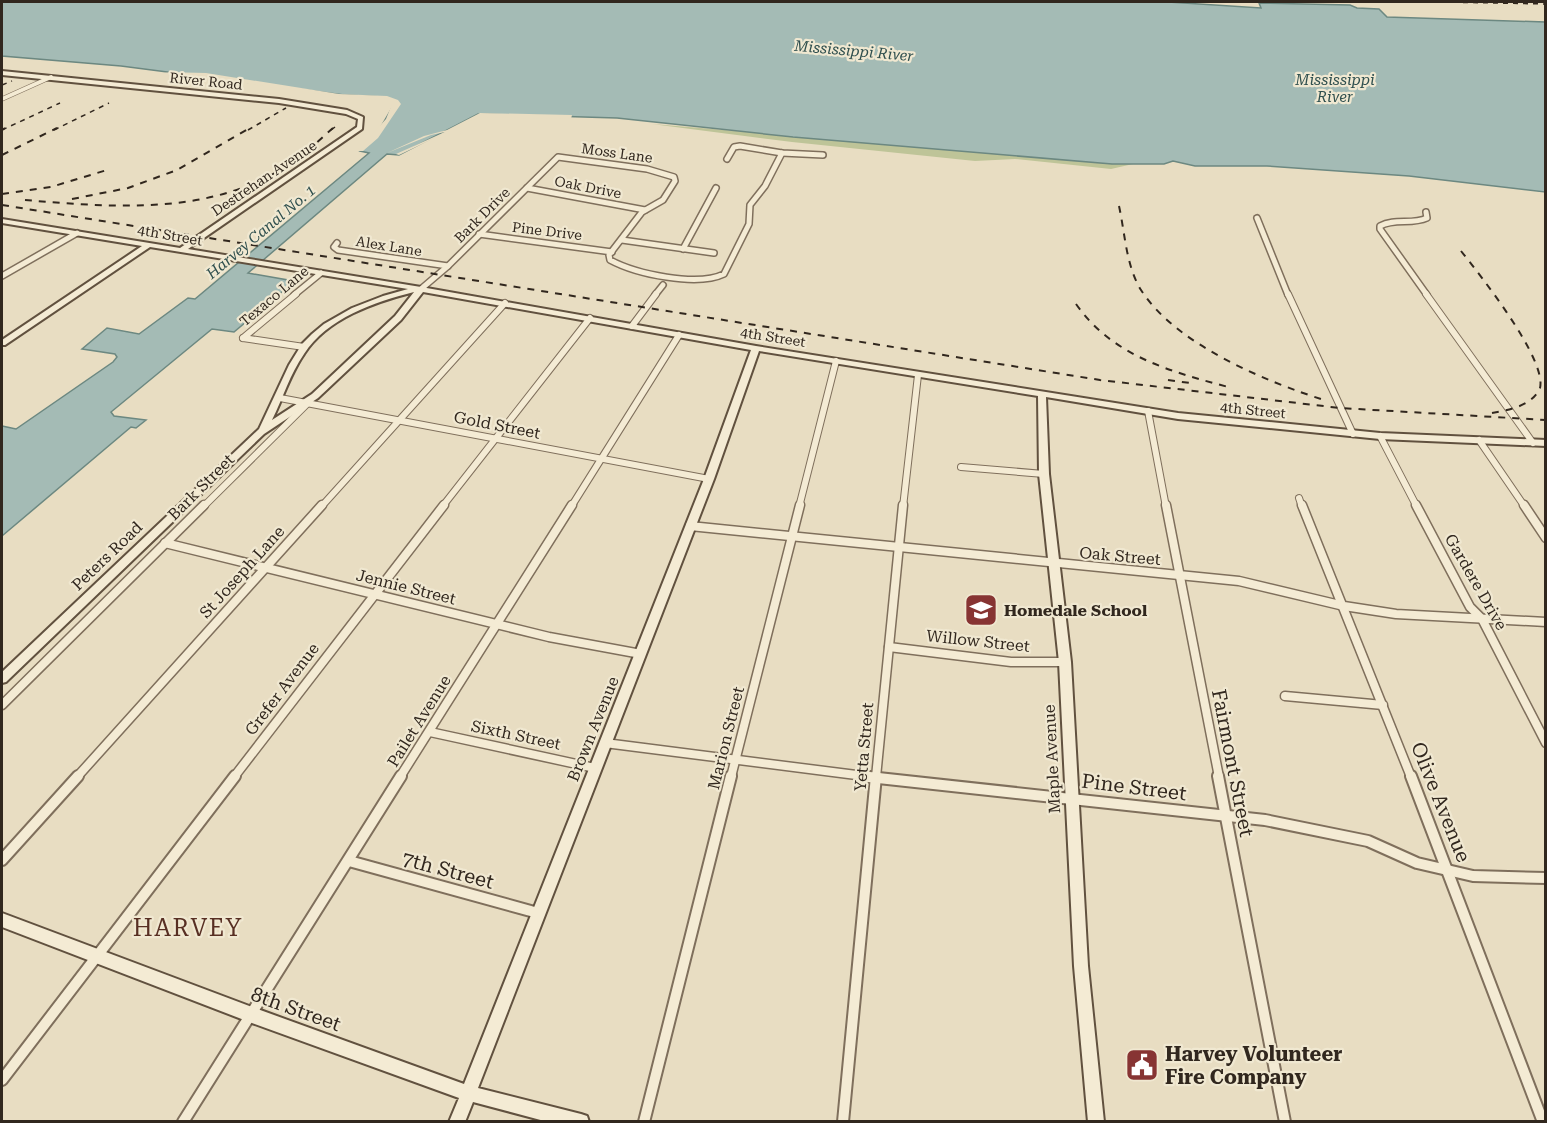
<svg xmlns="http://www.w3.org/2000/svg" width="1547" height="1123" viewBox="0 0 1547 1123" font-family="'Roboto Serif',serif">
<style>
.green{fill:#bec498}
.water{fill:#a4bbb5;stroke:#6c8881;stroke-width:1.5}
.pier{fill:#e8ddc2}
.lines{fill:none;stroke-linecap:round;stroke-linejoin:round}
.street-far4-casing{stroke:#7f6f5c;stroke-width:5}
.street-far3-casing{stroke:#7f6f5c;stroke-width:8}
.street-far2-casing{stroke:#7f6f5c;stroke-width:8}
.street-far1-casing{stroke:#7f6f5c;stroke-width:11}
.street-casing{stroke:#7f6f5c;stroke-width:14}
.secondary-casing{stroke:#61513f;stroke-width:4}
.street-far4{stroke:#f4ebd4;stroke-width:4}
.street-far3{stroke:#f4ebd4;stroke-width:5}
.street-far2{stroke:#f4ebd4;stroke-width:6}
.street-far1{stroke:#f4ebd4;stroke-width:8}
.street{stroke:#f4ebd4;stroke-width:10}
.secondary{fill:#f4ebd4;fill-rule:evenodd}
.rail-far1{stroke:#31271e;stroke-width:1.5;stroke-dasharray:5 5;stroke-linecap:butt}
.rail{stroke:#31271e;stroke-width:2;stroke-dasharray:7 7;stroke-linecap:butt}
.labels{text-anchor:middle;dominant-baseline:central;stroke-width:4.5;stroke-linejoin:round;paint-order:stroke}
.far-street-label{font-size:14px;fill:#31271e;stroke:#f0e8d1}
.far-water-label{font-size:15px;font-style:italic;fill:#2f4f4e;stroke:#f0e8d1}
.street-label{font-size:16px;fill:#31271e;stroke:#f0e8d1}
.poi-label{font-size:16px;font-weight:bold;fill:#31271e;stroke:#f0e8d1;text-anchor:start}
.near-street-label{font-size:20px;fill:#31271e;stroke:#f0e8d1}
.near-poi-label{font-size:20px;font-weight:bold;fill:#31271e;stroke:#f0e8d1;text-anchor:start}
.near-quarter-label{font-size:24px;letter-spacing:1.5px;fill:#582f23;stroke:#f0e8d1}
</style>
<rect width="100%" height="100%" fill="#e8ddc2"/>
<polygon class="green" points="652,124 1133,164 1111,169 1015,159 975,161 792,142"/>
<polygon class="water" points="2,2 1168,2 1261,8 1259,3 1350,5 1357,8 1379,9 1387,17 1545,22 1545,192 1409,176 1267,166 1195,166 1173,161 1164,164 1112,164 793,137 617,118 478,114 399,155 387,154 248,273 288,280 290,285 234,332 212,329 111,412 114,416 146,420 136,428 131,427 2,536 2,426 16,429 113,362 117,357 115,354 82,349 107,328 139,334 188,298 195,299 369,153 360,151 375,137 395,103 382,97 344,95 121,66 2,56"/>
<g class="pier">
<polygon points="164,72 206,73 339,94 387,96 398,100 401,104 378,138 363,151 357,151 386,119 392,104 381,100 320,94"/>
<polygon points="480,113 572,115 571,119 479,117 399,155 396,154 445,132 431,135 387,153 424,136 447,130"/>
</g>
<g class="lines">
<g class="street-far4-casing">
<polyline id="street-far4" points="2,99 51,77"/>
</g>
<g class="street-far3-casing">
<g id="street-far3">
<polyline points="727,159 734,147 740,146 782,153 823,155"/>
<polyline points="527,188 645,210"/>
<path d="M1426,212L1427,218C1412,225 1395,218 1380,226V229L1427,295"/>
<polyline points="1257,218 1288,295"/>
<polyline points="479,234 612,252"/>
<polyline points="622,240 714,253"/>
<polyline points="337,243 334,247 338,250 448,266"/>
<polyline points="683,249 716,188"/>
<polyline points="2,276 77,233"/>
<path d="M421,289L448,266L558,157L647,169L674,177L675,181L663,200L642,212L609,255L610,260C636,274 697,287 724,274L749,224L750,205L765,186L782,153"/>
<polyline points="294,295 321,273"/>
<polyline points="655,295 663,285"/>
</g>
</g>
<g class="street-far2-casing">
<g id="street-far2">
<polyline points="1288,294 1353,434"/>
<polyline points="1426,294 1533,443"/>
<polyline points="632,326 656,294"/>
<polyline points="243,338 296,294"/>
<polyline points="243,338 304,347"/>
<polyline points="280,398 709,479"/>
<polyline points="1148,411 1166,507"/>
<polyline points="1380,436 1417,507"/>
<polyline points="1479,440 1525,507"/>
<polyline points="961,467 1044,474"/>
<polyline points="1299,498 1302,507"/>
<polyline points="203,507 307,404"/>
<polyline points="321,507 505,303"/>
<polyline points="442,507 590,318"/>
<polyline points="571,507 679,335"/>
<polyline points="799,507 836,361"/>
<polyline points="903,507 918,375"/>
</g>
</g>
<g class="street-far1-casing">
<g id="street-far1">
<polyline points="1166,505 1219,777"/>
<polyline points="1302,505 1411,777"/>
<polyline points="1416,505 1470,607 1482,619 1546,743"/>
<polyline points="1524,505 1546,538"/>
<polyline points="690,526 1239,581 1344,606 1396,614 1546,622"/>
<polyline points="165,543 549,637 641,654"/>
<polyline points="889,647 1011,662 1065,662"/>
<polyline points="1285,696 1383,705"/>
<polyline points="2,705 204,505"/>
<polyline points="430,732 595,768"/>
<polyline points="605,743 872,777"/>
<polyline points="77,777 322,505"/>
<polyline points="234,777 444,505"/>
<polyline points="400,777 572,505"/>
<polyline points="731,777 800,505"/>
<polyline points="876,777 903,505"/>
</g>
</g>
<g class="street-casing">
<g id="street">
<polyline points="860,776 1265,820 1368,841 1417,863 1473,876 1546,878"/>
<polyline points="1218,776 1285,1122"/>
<polyline points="1411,776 1543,1122"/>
<polyline points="2,860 78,776"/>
<polyline points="349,861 538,913"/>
<polyline points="2,1080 235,776"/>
<polyline points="183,1122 401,776"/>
<polyline points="644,1122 731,776"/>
<polyline points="843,1122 876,776"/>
</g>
</g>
<g class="secondary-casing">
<path id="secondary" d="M2,71L279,99L347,110L363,117L362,129L188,249L421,287L756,346L1178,413L1380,433L1546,440V446L1380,439L1178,419L1046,397L1049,474L1071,662L1088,966L1104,1122H1088L1074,966L1059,662L1039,474L1038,396L759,351L714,479L478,1088L581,1114L587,1116L589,1122H548L473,1102L465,1122H449L459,1098L252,1023L2,927V913L252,1007L464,1084L704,479L751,350L423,292L401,320L318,398L264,434L6,682L2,683V672L259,429L289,365L302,344L312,334L324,324L352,308L383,296L408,289L150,247L5,345H2V340L142,246L2,223V219L180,248L357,127L358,119L346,114L279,103L2,75ZM414,292L395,316L312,394L272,420C283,398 290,374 304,354C327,318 375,302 414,292Z"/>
</g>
<use href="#street-far4" class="street-far4"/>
<use href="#street-far3" class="street-far3"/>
<use href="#street-far2" class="street-far2"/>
<use href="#street-far1" class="street-far1"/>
<use href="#street" class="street"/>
<use href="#secondary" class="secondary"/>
<g class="rail-far1">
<polyline points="1443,2 1546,4"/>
<polyline points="2,85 12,81"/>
<polyline points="2,130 60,103"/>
<polyline points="54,130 109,103"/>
<polyline points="248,130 286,108"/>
<polyline points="331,130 335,127"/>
</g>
<g class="rail">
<polyline points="2,130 5,128"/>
<polyline points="2,155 57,128"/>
<polyline points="2,194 51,187 107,170"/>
<polyline points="72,199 128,188 177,170 250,128"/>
<path d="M25,200C108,207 200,215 275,173C297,161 315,144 333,128"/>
<polyline points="2,205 1100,380 1340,408 1546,420"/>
<path d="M1119,206C1125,233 1126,266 1141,290C1176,345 1267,382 1327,401"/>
<path d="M1461,251C1480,275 1547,359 1540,388C1532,406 1509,410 1492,413"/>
<path d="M1076,304C1113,357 1172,372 1232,388"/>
<polyline points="1168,380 1190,383"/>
</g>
</g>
<defs>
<g id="school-square" transform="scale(1.725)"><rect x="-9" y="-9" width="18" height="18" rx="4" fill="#873433" stroke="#f0e8d1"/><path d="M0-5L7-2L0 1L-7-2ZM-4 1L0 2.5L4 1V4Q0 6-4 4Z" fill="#fff"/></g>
<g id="civic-square" transform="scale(1.725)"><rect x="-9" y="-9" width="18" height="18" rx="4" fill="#873433" stroke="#f0e8d1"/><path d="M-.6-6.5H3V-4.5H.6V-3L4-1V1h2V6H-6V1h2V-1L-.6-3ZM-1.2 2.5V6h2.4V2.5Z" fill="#fff"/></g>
</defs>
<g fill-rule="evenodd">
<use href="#school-square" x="981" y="610"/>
<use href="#civic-square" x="1142" y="1065"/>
</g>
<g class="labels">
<g class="far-street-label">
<text transform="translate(206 81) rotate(6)">River Road</text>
<text transform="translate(617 153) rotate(8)">Moss Lane</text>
<text transform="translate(264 178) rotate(-34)">Destrehan Avenue</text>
<text transform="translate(588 187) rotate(11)">Oak Drive</text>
<text transform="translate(482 215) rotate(-45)">Bark Drive</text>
<text transform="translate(547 231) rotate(7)">Pine Drive</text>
<text transform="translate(170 235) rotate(10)">4th Street</text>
<text transform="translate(389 246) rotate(9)">Alex Lane</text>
<text transform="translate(274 296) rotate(-40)">Texaco Lane</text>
<text transform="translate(773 337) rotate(9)">4th Street</text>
<text transform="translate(1253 410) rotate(6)">4th Street</text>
</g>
<g class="far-water-label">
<text transform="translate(854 51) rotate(5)">Mississippi River</text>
<text x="1335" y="80">Mississippi<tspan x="1335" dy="17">River</tspan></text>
<text transform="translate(261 232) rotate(-40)">Harvey Canal No. 1</text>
</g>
<g class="street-label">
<text transform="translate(497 425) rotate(11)">Gold Street</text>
<text transform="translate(201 487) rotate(-45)">Bark Street</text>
<text transform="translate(107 556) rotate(-44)">Peters Road</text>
<text transform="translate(1120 556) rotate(5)">Oak Street</text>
<text transform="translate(242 572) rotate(-48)">St Joseph Lane</text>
<text transform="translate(1476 582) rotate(60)">Gardere Drive</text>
<text transform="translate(406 587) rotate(14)">Jennie Street</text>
<text transform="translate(978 641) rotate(6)">Willow Street</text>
<text transform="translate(282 689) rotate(-53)">Grefer Avenue</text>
<text transform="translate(419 721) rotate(-58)">Pailet Avenue</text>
<text transform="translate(593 729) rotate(-68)">Brown Avenue</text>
<text transform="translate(516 735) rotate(12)">Sixth Street</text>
<text transform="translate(726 738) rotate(-76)">Marion Street</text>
<text transform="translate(864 747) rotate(-85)">Yetta Street</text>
<text transform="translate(1052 759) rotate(-93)">Maple Avenue</text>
</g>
<g class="poi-label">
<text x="1004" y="610">Homedale School</text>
</g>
<g class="near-street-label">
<text transform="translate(1233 763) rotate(79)">Fairmont Street</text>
<text transform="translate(1134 787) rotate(7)">Pine Street</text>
<text transform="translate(1441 802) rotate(68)">Olive Avenue</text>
<text transform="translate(448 870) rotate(15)">7th Street</text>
<text transform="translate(296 1009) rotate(20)">8th Street</text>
</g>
<g class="near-poi-label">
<text x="1165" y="1054">Harvey Volunteer<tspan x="1165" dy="23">Fire Company</tspan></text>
</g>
<g class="near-quarter-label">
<text x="188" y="928">HARVEY</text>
</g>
</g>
<rect width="1547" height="1123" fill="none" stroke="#31271e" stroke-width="6"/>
</svg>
